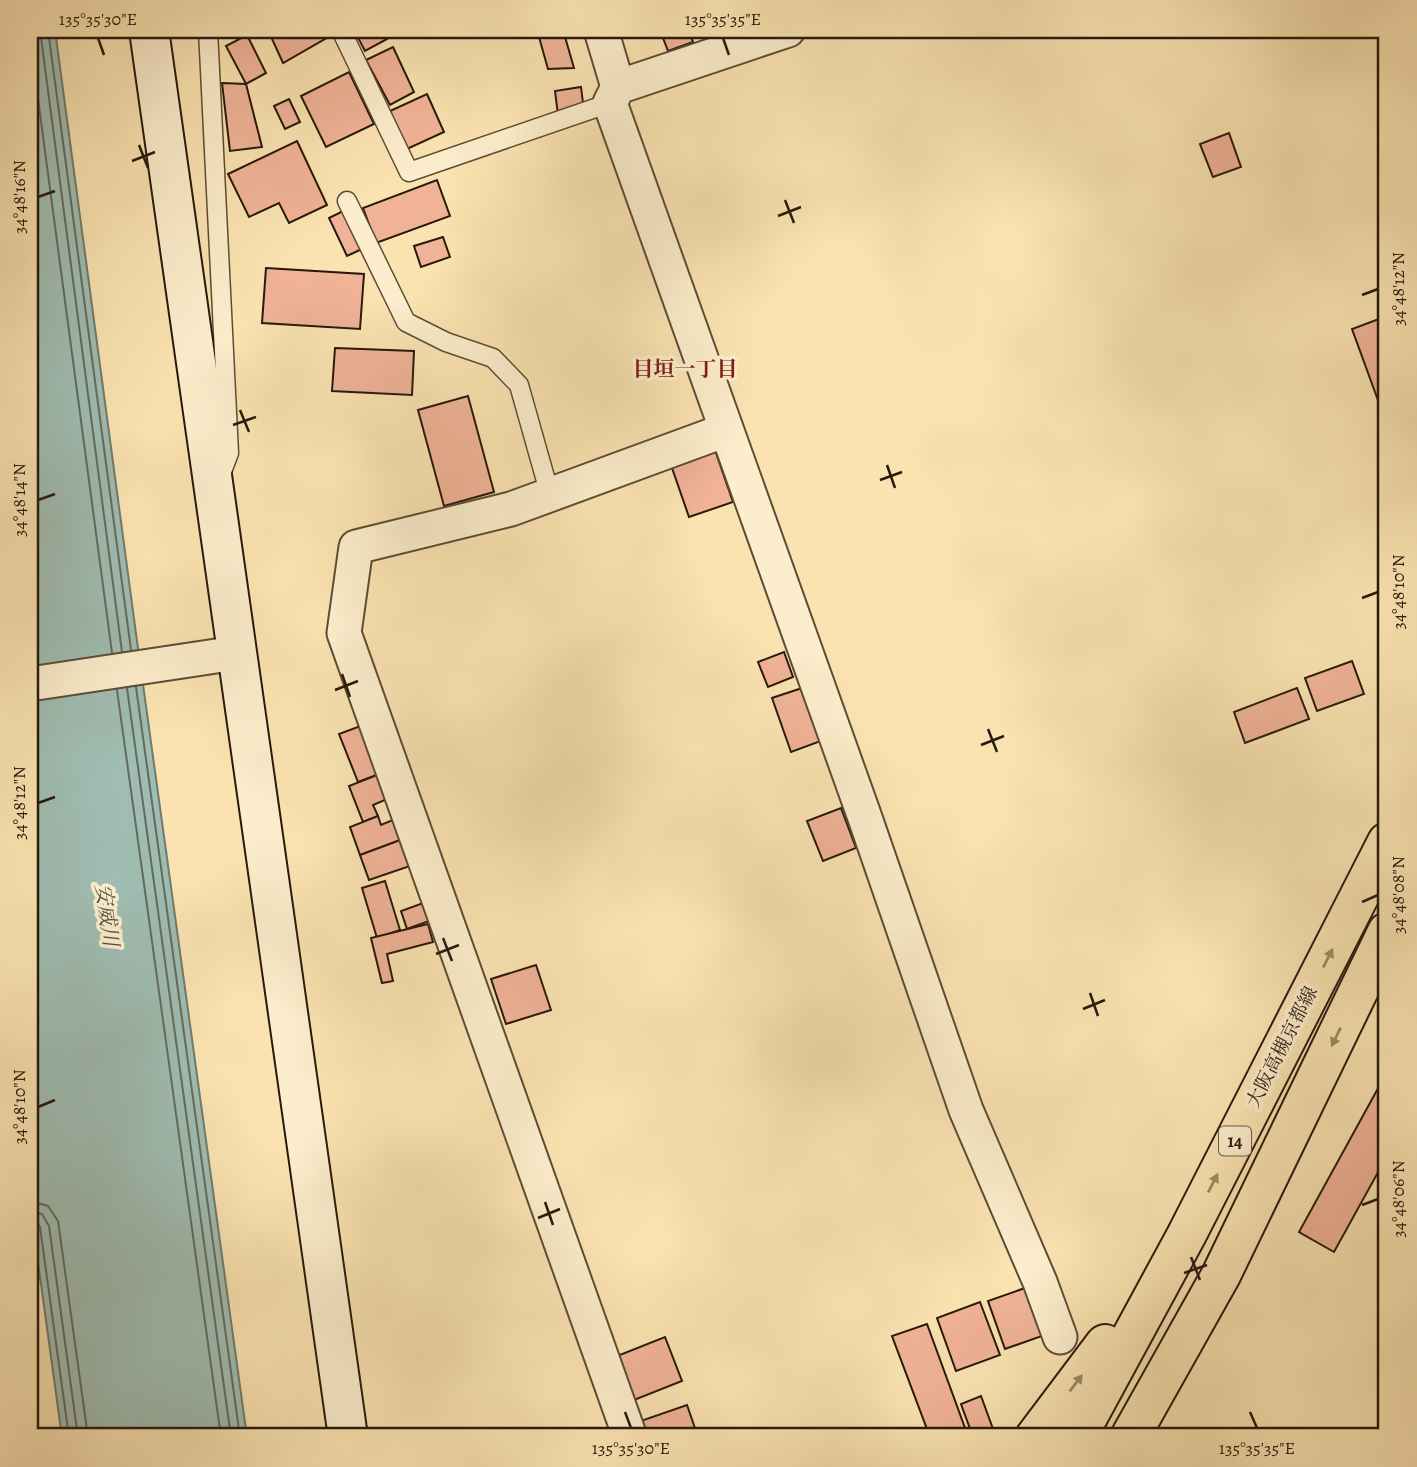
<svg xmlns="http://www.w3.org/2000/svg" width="1417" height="1467" viewBox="0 0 1417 1467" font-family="Alegreya,'Noto Serif JP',serif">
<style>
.water{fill:#9fbdb2;stroke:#6f7b70;stroke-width:2}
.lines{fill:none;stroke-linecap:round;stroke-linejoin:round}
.shore{stroke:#636b5f;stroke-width:2}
.building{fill:#f0b398;stroke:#27190c;stroke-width:2}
.lane-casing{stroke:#5c4c35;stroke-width:21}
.street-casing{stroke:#5c4c35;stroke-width:37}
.secondary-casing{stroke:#27190c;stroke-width:42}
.primary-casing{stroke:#27190c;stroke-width:42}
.lane{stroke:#fcedcc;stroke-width:18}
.street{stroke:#fcedcc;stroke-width:33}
.secondary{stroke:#fcedcc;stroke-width:38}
.primary{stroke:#fae3b1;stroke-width:38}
.oneway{fill:#9b8867}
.ticks{fill:none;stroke:#27190c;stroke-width:2.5}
.labels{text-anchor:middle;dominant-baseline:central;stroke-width:7;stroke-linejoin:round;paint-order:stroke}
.shield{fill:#fcedcc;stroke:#675946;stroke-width:2}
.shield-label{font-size:18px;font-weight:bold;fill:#27190c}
.street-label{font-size:19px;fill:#27190c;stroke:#fcedcc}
.neighbourhood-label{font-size:21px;font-weight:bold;fill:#7a1f14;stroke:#fcedcc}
.water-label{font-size:21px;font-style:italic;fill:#515246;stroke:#fcedcc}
.neatline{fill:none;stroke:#27190c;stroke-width:2.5}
.ticks-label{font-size:18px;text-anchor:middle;fill:#27190c}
</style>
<rect width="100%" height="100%" fill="#fae3b1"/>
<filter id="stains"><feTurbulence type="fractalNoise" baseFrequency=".00286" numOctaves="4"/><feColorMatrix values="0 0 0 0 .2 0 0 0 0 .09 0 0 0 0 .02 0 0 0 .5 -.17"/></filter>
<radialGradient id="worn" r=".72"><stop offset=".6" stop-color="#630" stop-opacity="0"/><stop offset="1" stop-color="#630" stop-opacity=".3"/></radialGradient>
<polygon class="water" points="30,30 55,30 137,641 247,1437 62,1437 30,1204"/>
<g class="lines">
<g class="shore">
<polyline points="40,30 122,652"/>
<polyline points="48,30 131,650"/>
<polyline points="30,39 112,653"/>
<polyline points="136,687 240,1437"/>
<polyline points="127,688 231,1437"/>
<polyline points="117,690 221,1437"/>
<polyline points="30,1201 48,1206 58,1221 88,1437"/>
<polyline points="30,1211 42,1214 49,1226 78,1437"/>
<polyline points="30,1220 37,1222 40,1227 69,1437"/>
</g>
</g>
<g class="building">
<polygon points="268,30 336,30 337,32 283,63"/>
<polygon points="354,30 382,30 387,39 365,51"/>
<polygon points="537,30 563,30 574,68 548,69"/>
<polygon points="660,30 689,30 693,42 668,51"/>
<polygon points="247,35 266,73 246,84 226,46"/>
<polygon points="393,47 414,92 390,105 366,60"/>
<polygon points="349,72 374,124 326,147 301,96"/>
<polygon points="222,83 246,84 262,147 230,151"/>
<polygon points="581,87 584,111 558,115 555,91"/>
<polygon points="427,94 444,132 407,149 390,111"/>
<polygon points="289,99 300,122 285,129 274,106"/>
<polygon points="1229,133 1241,167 1213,177 1200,144"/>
<polygon points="297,141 327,205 289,223 279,203 249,217 228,174"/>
<polygon points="437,180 450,216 376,243 363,208"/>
<polygon points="343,211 362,249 347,256 329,218"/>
<polygon points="443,237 450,257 421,267 414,246"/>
<polygon points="266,268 364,274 360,329 262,323"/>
<polygon points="1387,316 1387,400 1379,403 1352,329"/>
<polygon points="335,348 414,351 412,395 332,391"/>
<polygon points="468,396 494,492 444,506 418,410"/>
<polygon points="715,450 733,502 689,517 671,465"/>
<polygon points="784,652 793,677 768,687 758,662"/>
<polygon points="1352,661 1364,694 1317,711 1305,678"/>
<polygon points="802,688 821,741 791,752 772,698"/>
<polygon points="1297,688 1309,719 1245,743 1234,712"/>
<polygon points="363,725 382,773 358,782 339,734"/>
<polygon points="382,773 392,797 373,805 378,816 363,822 349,786"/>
<polygon points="841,808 856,848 823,861 807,821"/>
<polygon points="378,816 381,825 395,819 403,839 360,855 350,827"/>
<polygon points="403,839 413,865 369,880 360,855"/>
<polygon points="385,881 400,930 377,938 362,888"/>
<polygon points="426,902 432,920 407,929 401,911"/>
<polygon points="428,924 433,942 387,954 393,981 382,983 371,938"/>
<polygon points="536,965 551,1010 506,1024 491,979"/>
<polygon points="1387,1072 1387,1156 1334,1252 1299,1232"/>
<polygon points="1025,1288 1042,1336 1005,1349 988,1301"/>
<polygon points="980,1302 1000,1355 956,1371 937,1318"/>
<polygon points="927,1324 965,1428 947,1434 948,1437 930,1437 892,1336"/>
<polygon points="665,1337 682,1381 629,1402 612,1358"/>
<polygon points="981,1396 993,1429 973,1437 961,1404"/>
<polygon points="687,1405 698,1437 637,1437 632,1424"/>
</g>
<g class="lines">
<g class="lane-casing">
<g id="lane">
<polyline points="208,30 229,453 221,474"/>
<polyline points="341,30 409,172 610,103"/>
<polyline points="347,201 406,322 446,342 493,358 519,385 550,495"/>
</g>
</g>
<g class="street-casing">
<g id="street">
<polyline points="601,30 618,87"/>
<polyline points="788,30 618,87 610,103 864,815 966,1110 1040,1282 1060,1337"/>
<polyline points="30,684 236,653"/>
<polyline points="630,1437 344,633 356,547 511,509 726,430"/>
</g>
</g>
<g class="secondary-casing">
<polyline id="secondary" points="149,30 348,1437"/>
</g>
<g class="primary-casing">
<g id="primary">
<polyline points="1035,1437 1105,1344"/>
<polyline points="1077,1437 1187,1234 1387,842"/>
<polyline points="1130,1437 1221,1275 1387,932"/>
</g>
</g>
<use href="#lane" class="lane"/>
<use href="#street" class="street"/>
<use href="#secondary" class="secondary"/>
<use href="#primary" class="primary"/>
</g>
<defs><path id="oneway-solid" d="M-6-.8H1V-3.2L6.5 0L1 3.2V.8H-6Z" transform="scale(1.75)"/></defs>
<g class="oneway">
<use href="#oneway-solid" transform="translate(1328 958) rotate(-63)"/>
<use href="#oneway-solid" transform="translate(1336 1037) rotate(116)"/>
<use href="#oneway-solid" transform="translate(1213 1183) rotate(-63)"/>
<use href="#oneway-solid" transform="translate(1076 1383) rotate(-53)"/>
</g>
<path class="ticks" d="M98,38L104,55M723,38L729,55M139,145L148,168M132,161L155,152M38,197L55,191M785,200L794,223M778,216L801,207M1362,295L1378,289M240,410L249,432M233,425L256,417M887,465L895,488M880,480L902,472M38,500L55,494M1362,598L1378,592M342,674L350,697M335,690L358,681M988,729L997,752M981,745L1004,736M38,803L55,797M1362,902L1378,895M443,938L452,961M436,954L459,945M1090,993L1098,1016M1083,1009L1105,1000M38,1107L55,1100M545,1202L553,1225M1362,1205L1378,1199M538,1218L560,1209M1191,1257L1200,1280M1184,1273L1207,1265M625,1412L631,1428M1250,1412L1257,1428"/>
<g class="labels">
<rect class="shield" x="1219" y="1126.5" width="32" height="29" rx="5"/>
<g class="shield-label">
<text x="1235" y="1141">14</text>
</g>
<g class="street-label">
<text transform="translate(1282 1047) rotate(-63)">大阪高槻京都線</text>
</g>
<g class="neighbourhood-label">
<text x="685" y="369">目垣一丁目</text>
</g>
<g class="water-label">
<text transform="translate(107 915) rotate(82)">安威川</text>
</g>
</g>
<rect width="1417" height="1467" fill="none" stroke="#fae3b1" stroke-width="77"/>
<rect x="38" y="38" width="1340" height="1390" class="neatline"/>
<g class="ticks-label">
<text x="98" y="25">135°35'30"E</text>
<text x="723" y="25">135°35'35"E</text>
<text transform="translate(19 197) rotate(-90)" y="6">34°48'16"N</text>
<text transform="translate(1398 289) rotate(-90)" y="6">34°48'12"N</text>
<text transform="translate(19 500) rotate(-90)" y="6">34°48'14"N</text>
<text transform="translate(1398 592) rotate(-90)" y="6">34°48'10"N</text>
<text transform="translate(19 803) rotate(-90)" y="6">34°48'12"N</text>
<text transform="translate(1398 895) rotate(-90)" y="6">34°48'08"N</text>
<text transform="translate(19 1107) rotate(-90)" y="6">34°48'10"N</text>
<text transform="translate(1398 1199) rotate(-90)" y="6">34°48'06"N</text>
<text x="631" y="1454">135°35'30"E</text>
<text x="1257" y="1454">135°35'35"E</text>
</g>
<rect width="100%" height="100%" filter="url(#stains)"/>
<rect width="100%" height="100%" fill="url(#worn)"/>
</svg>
